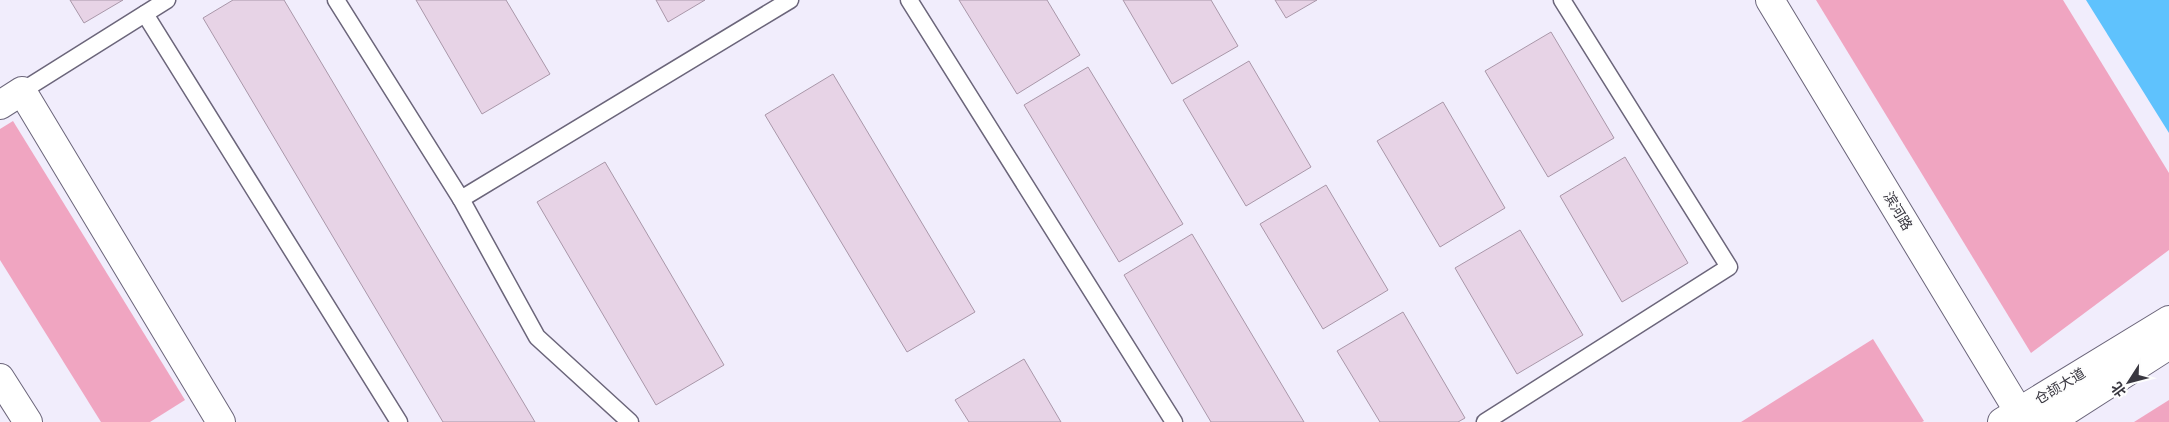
<svg xmlns="http://www.w3.org/2000/svg" width="2169" height="422" viewBox="0 0 2169 422" font-family="'Asap Condensed','Noto Sans SC',sans-serif">
<style>
.green{fill:#f0a5c1}
.water{fill:#5fc2fd}
.building{fill:#e7d3e6;stroke:#a997a9}
.lines{fill:none;stroke-linecap:round;stroke-linejoin:round}
.lane-casing{stroke:#6b657a;stroke-width:19}
.secondary-casing{stroke:#6b657a;stroke-width:30}
.primary-casing{stroke:#6b657a;stroke-width:30}
.lane{stroke:#fff;stroke-width:16}
.secondary{stroke:#fff;stroke-width:28}
.primary{stroke:#fff;stroke-width:28}
.labels{text-anchor:middle;dominant-baseline:central;stroke-width:4;stroke-linejoin:round;paint-order:stroke}
.street-label{font-size:14px;fill:#393740;stroke:#fdfdfd}
</style>
<rect width="100%" height="100%" fill="#f1edfc"/>
<g class="green">
<polygon points="1816,0 2063,0 2169,173 2169,250 2031,353"/>
<polygon points="13,121 185,400 150,422 101,422 0,260 0,129"/>
<polygon points="1873,339 1924,421 1922,422 1741,422"/>
<polygon points="2169,400 2169,422 2134,422"/>
</g>
<polygon class="water" points="2086,0 2169,0 2169,133"/>
<g class="building">
<polygon points="70,0 123,0 84,23"/>
<polygon points="233,0 284,0 535,422 443,422 203,18"/>
<polygon points="416,0 506,0 550,74 482,114"/>
<polygon points="656,0 705,0 668,22"/>
<polygon points="959,0 1047,0 1080,55 1017,94"/>
<polygon points="1123,0 1211,0 1238,46 1172,84"/>
<polygon points="1275,0 1317,0 1286,18"/>
<polygon points="1551,32 1614,138 1548,177 1485,71"/>
<polygon points="1249,61 1311,167 1246,206 1183,100"/>
<polygon points="1088,67 1183,224 1119,262 1024,105"/>
<polygon points="833,74 975,312 907,352 765,115"/>
<polygon points="1443,102 1505,208 1440,247 1377,141"/>
<polygon points="1625,157 1688,263 1622,302 1560,196"/>
<polygon points="605,162 724,365 656,405 537,202"/>
<polygon points="1326,185 1388,290 1323,329 1260,224"/>
<polygon points="1520,230 1583,335 1517,374 1455,268"/>
<polygon points="1192,234 1304,422 1211,422 1124,275"/>
<polygon points="1403,312 1465,418 1458,422 1380,422 1337,351"/>
<polygon points="1024,359 1061,422 969,422 955,400"/>
</g>
<g class="lines">
<g class="lane-casing">
<g id="lane">
<polyline points="336,0 461,199 790,0"/>
<polyline points="909,0 1174,422"/>
<polyline points="145,14 399,422"/>
<polyline points="22,91 167,0"/>
<polyline points="461,199 537,337 630,422"/>
<polyline points="1485,422 1729,267 1562,0"/>
</g>
</g>
<g class="secondary-casing">
<g id="secondary">
<polyline points="1770,0 2025,422"/>
<polyline points="0,105 22,91 221,422"/>
</g>
</g>
<g class="primary-casing">
<g id="primary">
<polyline points="0,378 28,422"/>
<polyline points="2002,422 2169,320"/>
<polyline points="2049,422 2169,345"/>
</g>
</g>
<use href="#lane" class="lane"/>
<use href="#secondary" class="secondary"/>
<use href="#primary" class="primary"/>
</g>
<g class="labels">
<g class="street-label">
<text transform="translate(1898 211) rotate(59)">滨河路</text>
<text transform="translate(2060 386) rotate(-31)">仓颉大道</text>
</g>
</g>
<g transform="translate(2129 382) rotate(234)" stroke="#fdfdfd" stroke-width="4" paint-order="stroke">
<path d="M0-4L9 19L0 12L-9 19Z" fill="#393740"/>
<text y="-8" font-size="14" font-weight="bold" text-anchor="middle" fill="#393740">北</text>
</g>
</svg>
